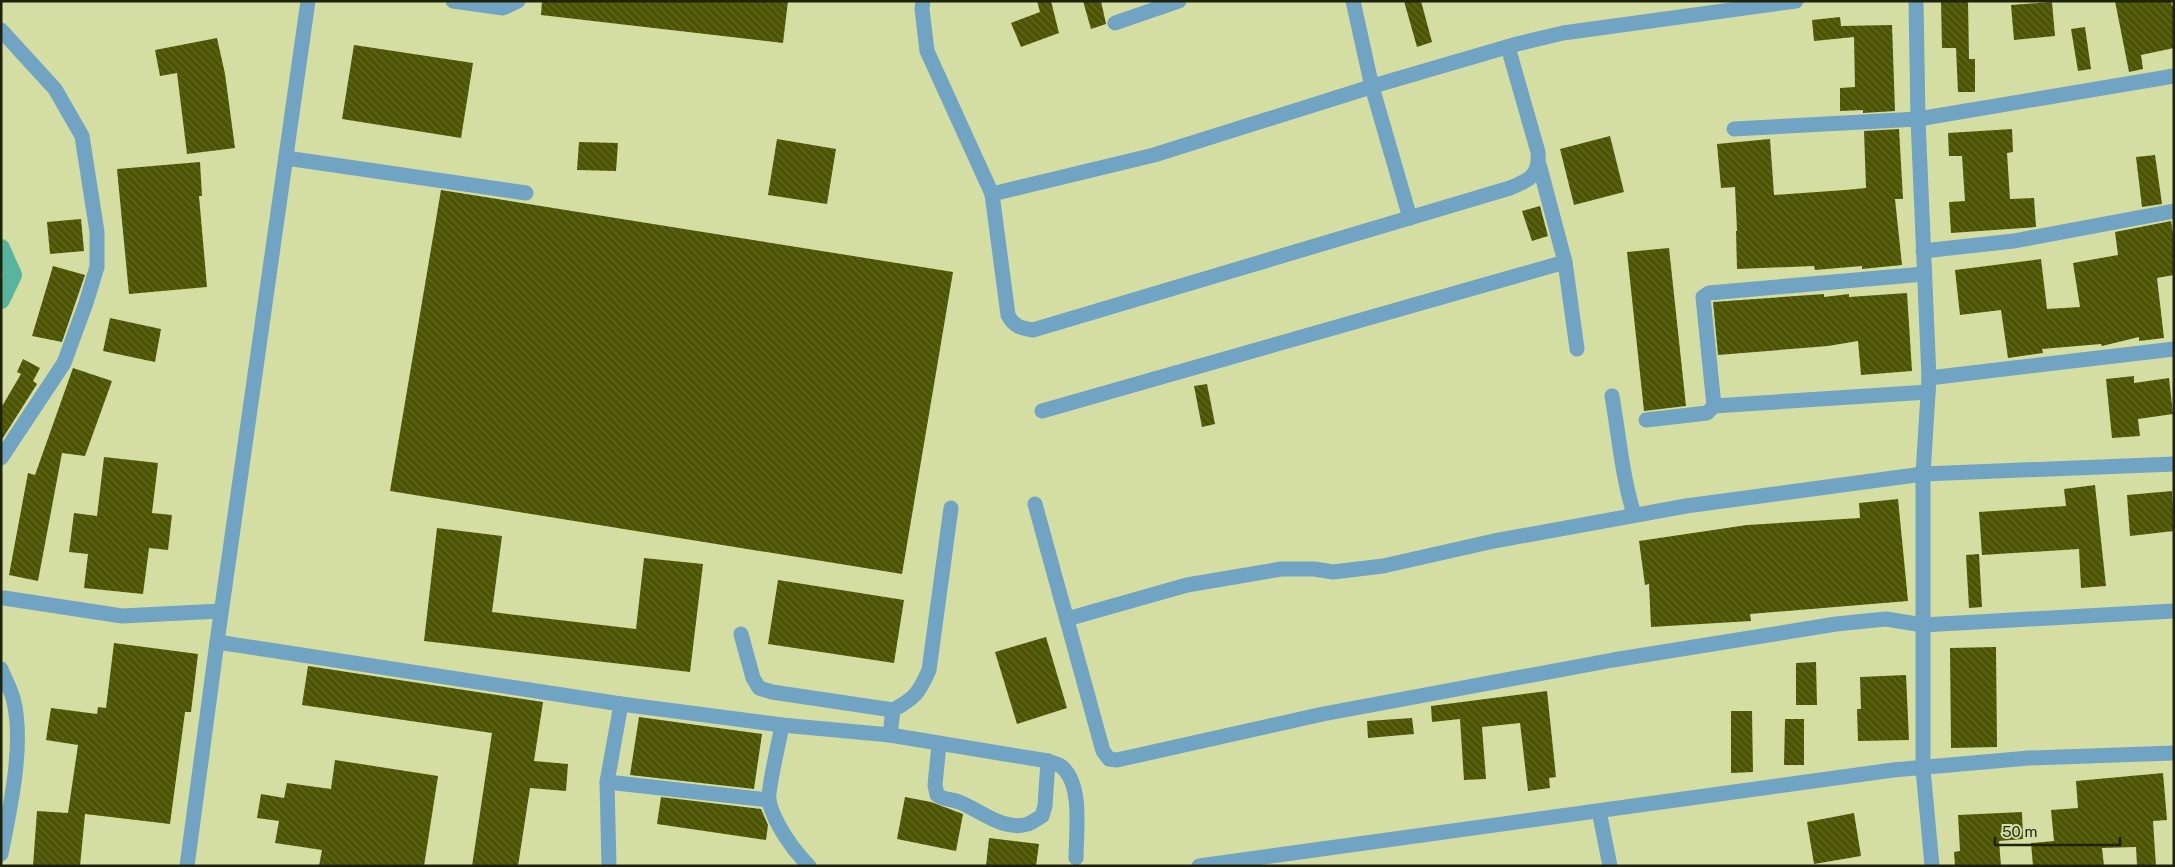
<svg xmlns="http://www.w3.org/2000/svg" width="2175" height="867" viewBox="0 0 2175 867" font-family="'Public Sans',sans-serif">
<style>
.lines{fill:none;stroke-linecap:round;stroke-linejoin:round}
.canal{stroke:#57b49d;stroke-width:18}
.building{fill:url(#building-back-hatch)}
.minor{stroke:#71a4c2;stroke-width:15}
</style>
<defs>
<pattern id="building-back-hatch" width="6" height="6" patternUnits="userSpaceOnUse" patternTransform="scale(1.25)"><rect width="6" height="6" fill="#4c5402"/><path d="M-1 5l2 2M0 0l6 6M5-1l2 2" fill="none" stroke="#626926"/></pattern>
</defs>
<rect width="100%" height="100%" fill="#d5dea2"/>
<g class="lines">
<polyline class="canal" points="1,248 13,275 1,300"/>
</g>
<g class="building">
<polygon points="542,1 788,1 783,43 541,15"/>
<polygon points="1037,1 1051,1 1059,33 1021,47 1011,23 1040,12"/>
<polygon points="1083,1 1101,1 1106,24 1091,29"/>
<polygon points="1404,1 1421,1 1432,42 1417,47"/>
<polygon points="1941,1 1968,1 1969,59 1975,59 1975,92 1958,92 1956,48 1942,48"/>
<polygon points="2115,1 2171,1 2172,6 2174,6 2174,48 2141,55 2143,69 2129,72"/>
<polygon points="2052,2 2055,36 2014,40 2011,5"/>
<polygon points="1840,17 1841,26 1892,25 1895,111 1863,113 1863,110 1840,111 1840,88 1855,87 1854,37 1814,41 1812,20"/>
<polygon points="2085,27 2091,69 2078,71 2071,29"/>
<polygon points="217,38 225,74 235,148 187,154 177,73 160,76 155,50"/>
<polygon points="354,45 473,63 461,138 342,119"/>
<polygon points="1899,129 1903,199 1895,199 1902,265 1862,269 1862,266 1815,270 1814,266 1737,269 1736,231 1737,231 1735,187 1721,188 1717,144 1770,139 1774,195 1845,190 1866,188 1864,131"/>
<polygon points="2012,129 2013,152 2007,153 2010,199 2034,198 2036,227 1951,233 1949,202 1965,201 1962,156 1949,156 1948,133"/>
<polygon points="1610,136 1624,192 1574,205 1560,149"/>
<polygon points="777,139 836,149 827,204 768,195"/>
<polygon points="579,142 618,143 616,171 577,170"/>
<polygon points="2155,155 2162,204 2142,207 2136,157"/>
<polygon points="200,162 202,196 199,196 207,287 129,294 117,169"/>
<polygon points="441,190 953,272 902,574 390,491"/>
<polygon points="1540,206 1548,236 1532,241 1522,211"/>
<polygon points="81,219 84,251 50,254 47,222"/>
<polygon points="2171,221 2174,241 2174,275 2157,278 2164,338 2139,341 2139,337 2102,346 2101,344 2042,349 2043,353 2008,358 2001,310 1960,315 1955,270 2041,259 2047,309 2080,307 2073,263 2118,255 2115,232"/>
<polygon points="1669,248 1686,406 1644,411 1627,252"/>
<polygon points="53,266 85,275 62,342 32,336"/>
<polygon points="1907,293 1912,371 1861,375 1858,341 1828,346 1718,355 1713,302 1824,294 1824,297 1849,294 1849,297"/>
<polygon points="110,318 161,329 155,362 103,351"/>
<polygon points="23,359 40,368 33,381 37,384 1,441 1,408 21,374 17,372"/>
<polygon points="73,368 112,381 85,456 62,453 38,581 9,575 28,473 35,475"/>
<polygon points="2134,376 2134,383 2169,378 2173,414 2138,419 2140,436 2112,438 2106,379"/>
<polygon points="1207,384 1215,424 1202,427 1194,386"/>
<polygon points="104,457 158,463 152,513 172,515 168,550 149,548 143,594 84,588 88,554 69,552 74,513 97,516"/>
<polygon points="2095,485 2106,586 2081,588 2079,549 1982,555 1979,512 2066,506 2064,489"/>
<polygon points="2172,491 2174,531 2130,536 2127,495"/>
<polygon points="1898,499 1908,601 1750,614 1751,621 1651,627 1649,584 1645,585 1639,541 1747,525 1860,518 1859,503"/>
<polygon points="437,528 502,536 492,612 636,629 644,558 703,564 690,672 424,641"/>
<polygon points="1979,554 1982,607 1969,608 1966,555"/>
<polygon points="778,580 904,600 894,663 768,644"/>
<polygon points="1046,637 1067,708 1017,724 995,652"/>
<polygon points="114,643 198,654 191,712 185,712 170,824 85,814 80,866 33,866 37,811 68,813 78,745 46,740 51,708 97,714 98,707 106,708"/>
<polygon points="1996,647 1997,747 1951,748 1950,648"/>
<polygon points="1816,662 1817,705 1796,705 1796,663"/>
<polygon points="308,666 543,702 534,761 568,764 566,791 530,788 518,866 472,866 492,733 302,705"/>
<polygon points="1906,675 1909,740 1858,741 1857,709 1861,709 1860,677"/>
<polygon points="1547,691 1556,777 1549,778 1550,788 1528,791 1520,723 1482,727 1486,779 1464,780 1460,719 1432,722 1431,706"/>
<polygon points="1731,711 1752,711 1753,772 1731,773"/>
<polygon points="639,717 762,734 754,789 630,775"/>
<polygon points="1412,718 1414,734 1368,738 1367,721"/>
<polygon points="1785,719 1804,719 1804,765 1784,765"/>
<polygon points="335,760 438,776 424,866 319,866 322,850 275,843 279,821 257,818 261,794 284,798 287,783 331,789"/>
<polygon points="2163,773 2167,820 2153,821 2156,866 2137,866 2136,847 2102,848 2104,866 2033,866 2031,843 2054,841 2051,810 2078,808 2076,781"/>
<polygon points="661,797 761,809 768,825 766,840 657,824"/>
<polygon points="905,797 931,802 963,814 956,851 897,839"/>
<polygon points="2022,812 2023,839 1999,841 2001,866 1955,866 1954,852 1960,851 1958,815"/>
<polygon points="1854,813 1861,856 1814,864 1807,822"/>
<polygon points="989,838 1039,844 1036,866 986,866"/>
</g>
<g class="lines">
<g class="minor">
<polyline points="453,1 503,8 518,1"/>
<polyline points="923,1 922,9 927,51 992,194 1154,155 1380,84 1517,44 1563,33 1796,1"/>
<polyline points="1353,1 1372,87 1410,218"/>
<polyline points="1916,1 1918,119 1929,378 1923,474 1923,769 1932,866"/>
<polyline points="1115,23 1179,1"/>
<polyline points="1,30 55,89 82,136 97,232 97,267 86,303 64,363 1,458"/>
<polyline points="1734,129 1918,119 2174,76"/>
<polyline points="286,158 526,193"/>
<polyline points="1539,164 1565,262 1577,349"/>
<path d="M992,194L1008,315C1014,327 1021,328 1033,330L1510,188C1529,180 1540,176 1538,152L1508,47"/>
<polyline points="1923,251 2014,241 2174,211"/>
<polyline points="1929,378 2174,349"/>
<path d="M1612,396C1619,436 1622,476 1634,514"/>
<polyline points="1714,406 1928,392"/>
<polyline points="1042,411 1565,262"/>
<polyline points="1646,420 1707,413 1714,406 1703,297 1709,293 1924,274"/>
<polyline points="1035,504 1103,751 1109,759 1117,760 1323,714 1613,660 1836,624 1886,619 1923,625 2174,611"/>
<polyline points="4,598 122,616 221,611"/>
<polyline points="1067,619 1187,585 1281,569 1314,569 1333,572 1383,566 1494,541 1686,506 1923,474 2174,464"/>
<polyline points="741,634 753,678 759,688 772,692 893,710"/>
<path d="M217,642L621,704L782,725L890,735L1048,761C1052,763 1059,764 1062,767C1083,785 1076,833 1076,858"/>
<path d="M1,669C5,679 10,688 13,698C25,742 10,809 1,854"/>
<path d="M782,725C780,739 767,790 769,801C774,823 793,850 809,866"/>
<path d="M890,735L893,710C915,698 919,693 929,670L951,508"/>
<path d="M939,744L935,785L937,795C944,800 952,799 959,802C980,810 1004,832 1028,824C1033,822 1038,818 1042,816L1045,806L1048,761"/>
<polyline points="607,782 769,800"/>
<polyline points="1599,811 1610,866"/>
<polyline points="187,866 217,642 308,1"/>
<polyline points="609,866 607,782 621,704"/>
<polyline points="1199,866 1893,770 2029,758 2174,753"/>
</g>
</g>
<rect width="2175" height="867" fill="none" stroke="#1f230b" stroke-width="5"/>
<path d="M1995 837v8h125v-8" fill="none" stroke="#1f230b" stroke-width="2.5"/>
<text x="2002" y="837" font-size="15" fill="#1f230b" stroke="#d5dea2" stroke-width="4" paint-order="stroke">50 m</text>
</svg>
